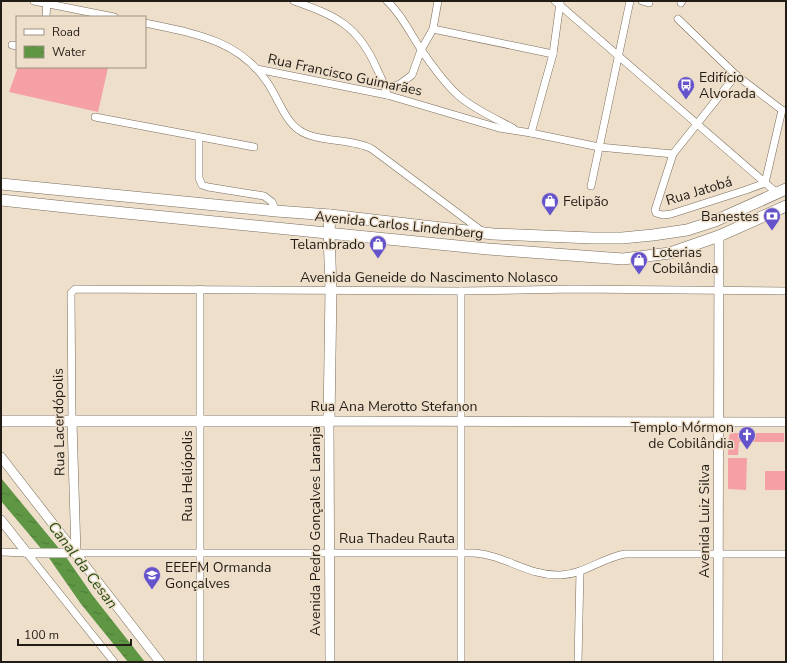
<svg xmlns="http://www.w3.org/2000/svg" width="787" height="663" viewBox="0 0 787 663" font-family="'Nunito Sans',sans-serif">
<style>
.garden{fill:#f4a0a5}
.water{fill:url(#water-ripples)}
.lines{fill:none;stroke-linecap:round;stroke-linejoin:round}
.minor-casing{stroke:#796c5a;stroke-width:8}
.tertiary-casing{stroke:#796c5a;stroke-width:10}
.primary-casing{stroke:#796c5a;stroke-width:12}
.minor{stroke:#fff;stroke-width:7}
.tertiary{stroke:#fff;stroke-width:9}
.primary{stroke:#fff;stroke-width:11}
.labels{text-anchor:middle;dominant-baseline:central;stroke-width:3;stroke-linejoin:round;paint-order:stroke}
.street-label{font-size:14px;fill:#211c15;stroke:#eedfcb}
.poi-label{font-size:14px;fill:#211c15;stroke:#eedfcb;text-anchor:start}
.water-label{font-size:15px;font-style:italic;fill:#274c13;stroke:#eedfcb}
</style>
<defs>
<pattern id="water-ripples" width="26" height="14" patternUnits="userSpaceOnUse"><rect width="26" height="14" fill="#5e9644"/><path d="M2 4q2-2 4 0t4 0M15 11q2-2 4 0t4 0" fill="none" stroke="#4d7a38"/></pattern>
</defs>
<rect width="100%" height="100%" fill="#eedfcb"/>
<g class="garden">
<polygon points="18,67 104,67 108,68 98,112 9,92"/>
<polygon points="731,433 784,433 784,442 739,442 738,455 728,455 729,436"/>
<polygon points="728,458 747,458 746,490 728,489"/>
<rect x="765" y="471" width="21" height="19"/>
</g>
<polygon class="water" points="1,478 66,557 93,596 145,662 128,662 81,604 49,558 1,501"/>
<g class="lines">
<g class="minor-casing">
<g id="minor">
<polyline points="34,1 114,17"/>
<path d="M294,1C336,16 358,25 377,69C381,77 385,86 387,95"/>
<path d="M387,1C402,15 410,33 422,51C433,67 446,85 460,97C476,110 496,119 513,128"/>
<polyline points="555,1 777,193"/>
<polyline points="642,1 649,3"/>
<polyline points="681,3 682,1"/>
<polyline points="46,17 47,1"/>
<polyline points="678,19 736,75 782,110"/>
<path d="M145,23C192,33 238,39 267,82C277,96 285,121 299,130C317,143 351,138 372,149L483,232"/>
<polyline points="433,29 553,54"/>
<polyline points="12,45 17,46"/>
<polyline points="257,69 387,95 499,128 531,133 599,147 673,154"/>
<polyline points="736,75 673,154 655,210 656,213 663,215 671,214 746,190 765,183 782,110"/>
<polyline points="386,88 400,84 412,75 421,50 433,29 438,1"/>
<polyline points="95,117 254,147"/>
<polyline points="531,133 553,54 560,3"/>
<polyline points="199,137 199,178 202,185 208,187 264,196 272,202 276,211"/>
<polyline points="591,186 630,1"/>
<polyline points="461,291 461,662"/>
<polyline points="72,422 71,293 75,289 461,291 574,289 786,291"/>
<polyline points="1,552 27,553 114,662"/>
<path d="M76,553H474C505,555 530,577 561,575C584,574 602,558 625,554H786"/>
<polyline points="200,662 200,289"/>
<polyline points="578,662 580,571"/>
</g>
</g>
<g class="tertiary-casing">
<g id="tertiary">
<polyline points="72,422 76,553"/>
<polyline points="1,457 160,662"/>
<polyline points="1,520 27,553 76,553"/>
<polyline points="330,662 329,421 786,422"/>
<polyline points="718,662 719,236"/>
</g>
</g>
<g class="primary-casing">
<g id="primary">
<polyline points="1,184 276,211 330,215 493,234 592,238 622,238 653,235 687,230 715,221 786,189"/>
<polyline points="1,200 75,208 488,249 623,259 670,253 719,236 786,206"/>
<polyline points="1,421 329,421 331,290 329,233 330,215"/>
</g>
</g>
<use href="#minor" class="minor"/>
<use href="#tertiary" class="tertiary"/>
<use href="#primary" class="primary"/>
</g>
<defs>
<g id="bus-pin" transform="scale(0.9)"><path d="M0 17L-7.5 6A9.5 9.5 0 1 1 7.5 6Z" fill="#6553cc" stroke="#eedfcb"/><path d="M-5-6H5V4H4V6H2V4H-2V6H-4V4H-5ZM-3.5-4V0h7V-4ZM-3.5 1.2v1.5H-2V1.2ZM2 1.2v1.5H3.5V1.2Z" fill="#fff"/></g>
<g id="shop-pin" transform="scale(0.9)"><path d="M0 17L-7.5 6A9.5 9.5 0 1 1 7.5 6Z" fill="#6553cc" stroke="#eedfcb"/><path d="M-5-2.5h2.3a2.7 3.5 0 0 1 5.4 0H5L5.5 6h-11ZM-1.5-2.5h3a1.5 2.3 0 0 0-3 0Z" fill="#fff"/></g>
<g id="bank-pin" transform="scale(0.9)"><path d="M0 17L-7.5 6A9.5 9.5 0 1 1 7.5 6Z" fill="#6553cc" stroke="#eedfcb"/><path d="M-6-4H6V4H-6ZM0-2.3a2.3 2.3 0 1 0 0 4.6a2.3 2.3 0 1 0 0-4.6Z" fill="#fff"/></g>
<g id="church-pin" transform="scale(0.9)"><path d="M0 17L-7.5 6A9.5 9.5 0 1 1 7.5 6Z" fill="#6553cc" stroke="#eedfcb"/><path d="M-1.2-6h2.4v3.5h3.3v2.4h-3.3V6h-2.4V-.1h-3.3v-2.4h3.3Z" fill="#fff"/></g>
<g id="school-pin" transform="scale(0.9)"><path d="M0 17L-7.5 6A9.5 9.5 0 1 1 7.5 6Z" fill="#6553cc" stroke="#eedfcb"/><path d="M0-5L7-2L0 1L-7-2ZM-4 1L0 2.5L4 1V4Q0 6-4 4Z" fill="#fff"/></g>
</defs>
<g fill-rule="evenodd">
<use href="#bus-pin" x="686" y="85"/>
<use href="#shop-pin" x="550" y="201"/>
<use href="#bank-pin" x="772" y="216"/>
<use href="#shop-pin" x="378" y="244"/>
<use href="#shop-pin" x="639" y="260"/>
<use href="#church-pin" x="747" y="435"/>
<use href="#school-pin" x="152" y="575"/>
</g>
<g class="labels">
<g class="street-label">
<text transform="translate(345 75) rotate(12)">Rua Francisco Guimarães</text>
<text transform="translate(699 191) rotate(-17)">Rua Jatobá</text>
<text transform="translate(399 225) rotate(6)">Avenida Carlos Lindenberg</text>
<text x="429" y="277">Avenida Geneide do Nascimento Nolasco</text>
<text x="394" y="406">Rua Ana Merotto Stefanon</text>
<text transform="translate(59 422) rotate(-91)">Rua Lacerdópolis</text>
<text transform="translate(187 476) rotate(-90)">Rua Heliópolis</text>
<text transform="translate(704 521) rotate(-90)">Avenida Luiz Silva</text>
<text transform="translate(315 531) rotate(-90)">Avenida Pedro Gonçalves Laranja</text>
<text x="397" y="538">Rua Thadeu Rauta</text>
</g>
<g class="poi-label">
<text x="699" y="77">Edifício<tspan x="699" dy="16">Alvorada</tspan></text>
<text x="563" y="201">Felipão</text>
<text x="759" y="216" text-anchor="end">Banestes</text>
<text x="365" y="244" text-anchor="end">Telambrado</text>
<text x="652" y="252">Loterias<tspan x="652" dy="16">Cobilândia</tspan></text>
<text x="734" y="427" text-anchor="end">Templo Mórmon<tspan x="734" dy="16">de Cobilândia</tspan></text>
<text x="165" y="567">EEEFM Ormanda<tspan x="165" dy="16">Gonçalves</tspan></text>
</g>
<g class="water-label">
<text transform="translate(83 565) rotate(53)">Canal da Cesan</text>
</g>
</g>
<rect width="787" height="663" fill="none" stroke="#211c15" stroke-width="4"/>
<rect x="16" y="16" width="130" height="52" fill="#eedfcb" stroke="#9c9182"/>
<rect x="24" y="29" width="20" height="6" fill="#ffffff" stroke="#9c9182"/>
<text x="52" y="36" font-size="12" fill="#211c15">Road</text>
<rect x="24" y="46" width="20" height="12" fill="url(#water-ripples)" stroke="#9c9182"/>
<text x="52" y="56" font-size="12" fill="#211c15">Water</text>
<path d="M18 639v6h113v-6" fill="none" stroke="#211c15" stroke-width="2"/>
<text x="24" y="639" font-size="12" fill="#211c15" stroke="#eedfcb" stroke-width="3" paint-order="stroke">100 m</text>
</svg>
